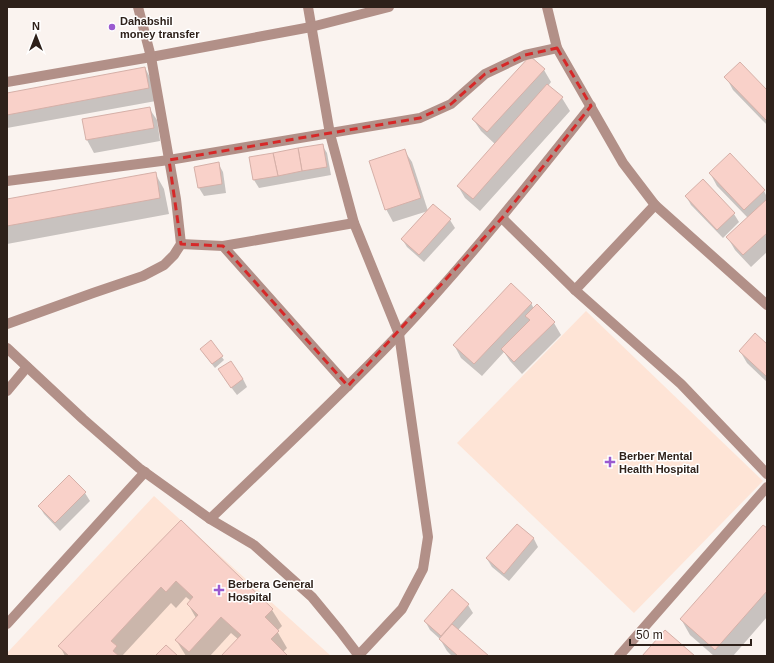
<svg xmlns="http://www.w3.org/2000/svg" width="774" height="663" viewBox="0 0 774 663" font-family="Arial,sans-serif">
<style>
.built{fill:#fee4d6}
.shadow{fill:#0003}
.building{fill:#f9d1c9;stroke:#d6b0a8}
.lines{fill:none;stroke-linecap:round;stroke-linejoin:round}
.street{stroke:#b29088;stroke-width:10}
.marked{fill:none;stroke:#d62828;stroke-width:3;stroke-dasharray:8 5;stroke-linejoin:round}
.poi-dot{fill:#9a5ad0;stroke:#fff;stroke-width:1.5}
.labels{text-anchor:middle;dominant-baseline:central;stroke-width:3;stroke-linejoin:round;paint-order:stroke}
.poi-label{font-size:11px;font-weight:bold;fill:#2e211a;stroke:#fff;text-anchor:start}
</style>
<rect width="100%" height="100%" fill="#faf3ef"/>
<g class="built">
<polygon points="586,311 763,481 634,613 457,443"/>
<polygon points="154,496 331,656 7,656 7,653"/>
</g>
<g class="shadow">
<polygon points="145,68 152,81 156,101 7,128 7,94"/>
<polygon points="544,70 551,82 548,86 562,98 570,111 480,211 465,198 458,186 495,144 481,131 473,119"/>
<polygon points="726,77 767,92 767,125 733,90"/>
<polygon points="149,108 157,120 160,141 94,153 87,140 83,119"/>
<polygon points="322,145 327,153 331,175 259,188 254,180 250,158"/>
<polygon points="404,150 412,162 428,211 393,222 386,209"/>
<polygon points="218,163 223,172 226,193 204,196 199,188 195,167"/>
<polygon points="155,173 164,189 169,214 7,244 7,200"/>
<polygon points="710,173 764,191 767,197 767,252 751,267 735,250 728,238 748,218 717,186"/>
<polygon points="703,181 734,214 739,222 723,238 691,205 686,196"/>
<polygon points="433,205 450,220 455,228 424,262 407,247 402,239"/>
<polygon points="531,303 534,309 554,323 561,335 522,374 510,361 504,352 482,376 461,358 454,345"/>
<polygon points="211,342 224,360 215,368 203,353"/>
<polygon points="767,346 767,382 747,363 740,351"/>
<polygon points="224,378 243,379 247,387 237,395"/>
<polygon points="69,476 85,493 90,501 60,531 44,514 39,506"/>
<polygon points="181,522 272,610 282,626 277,631 287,648 283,652 287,656 223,656 238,639 231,633 210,656 186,656 176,640 196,618 188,604 191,601 186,597 176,608 171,603 122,656 65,656 60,646"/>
<polygon points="517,525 534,539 538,547 509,581 492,567 487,559"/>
<polygon points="767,530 767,617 733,656 714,656 690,635 681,619"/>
<polygon points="452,591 468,605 473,613 458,630 487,656 452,656 447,651 440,639 430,630 425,621"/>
</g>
<g class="building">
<polygon points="530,56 545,69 487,132 472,119"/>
<polygon points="740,62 767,90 767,121 724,77"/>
<polygon points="145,67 149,88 7,115 7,93"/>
<polygon points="547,84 563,97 473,199 457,186"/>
<polygon points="150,107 154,128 86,140 82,119"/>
<polygon points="323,144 327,167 302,171 298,148"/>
<polygon points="298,148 302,171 278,176 273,153"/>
<polygon points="405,149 421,198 385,210 369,161"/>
<polygon points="273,153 278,176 253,180 249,157"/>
<polygon points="730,153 765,190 744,210 709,173"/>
<polygon points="219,162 222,184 198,188 194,167"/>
<polygon points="156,172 160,198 7,226 7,199"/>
<polygon points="703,179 735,213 717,230 685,196"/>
<polygon points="767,199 767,233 743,255 726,237"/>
<polygon points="433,204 451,219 419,255 401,239"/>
<polygon points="511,283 532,303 474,364 453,345"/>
<polygon points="537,304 555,322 514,362 501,349 530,320 525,316"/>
<polygon points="755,333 767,344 767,377 739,351"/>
<polygon points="211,340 223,356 212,364 200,349"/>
<polygon points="231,361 243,379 231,388 218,369"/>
<polygon points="69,475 86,492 55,523 38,506"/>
<polygon points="181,520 273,609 265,617 279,631 271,639 288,656 221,656 241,635 221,617 189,652 175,640 198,615 187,604 193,597 176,581 166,592 161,587 111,641 117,646 113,651 119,656 69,656 58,646"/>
<polygon points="517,524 534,538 504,574 486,558"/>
<polygon points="763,525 767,528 767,591 715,650 680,619"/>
<polygon points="452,589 469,604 441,636 424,621"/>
<polygon points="452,624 489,656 458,656 439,639"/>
<polygon points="665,630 695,656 642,656"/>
<polygon points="166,645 178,656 155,656"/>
</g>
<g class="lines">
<g class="street">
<polyline points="308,7 330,134 354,223 399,334 428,537 423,569 402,609 358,656"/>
<polyline points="547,7 557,48 623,163 655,205 767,305"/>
<polyline points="7,82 151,57 311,27 389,7"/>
<polyline points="7,181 169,160 420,118 451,104 485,74 525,55 557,48"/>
<polyline points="502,218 575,290 681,384 767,474"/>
<polyline points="181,244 223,246 348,386"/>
<polyline points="223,246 354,223"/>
<polyline points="575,290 655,205"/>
<polyline points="7,324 93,293 143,276 164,265 174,255 181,244 176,199 151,57 138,7"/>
<polyline points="7,348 83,419 139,468 210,519 254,545 312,597 340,631 359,656"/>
<polyline points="7,391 27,367"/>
<path d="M210,519C273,458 338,398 398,335C467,262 529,184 591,106"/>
<polyline points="7,624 145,472"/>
<polyline points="619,656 767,487"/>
</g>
</g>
<path class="marked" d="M557,48L591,106L502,218L348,386L223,246L181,244L169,160L420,118L451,104L485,74L525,55Z"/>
<g class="poi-dot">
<circle cx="112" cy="27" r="4"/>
<path d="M608 456h4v4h4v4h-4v4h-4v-4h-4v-4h4z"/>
<path d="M217 584h4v4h4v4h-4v4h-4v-4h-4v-4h4z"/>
</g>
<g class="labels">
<g class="poi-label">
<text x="120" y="21">Dahabshil<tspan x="120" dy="13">money transfer</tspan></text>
<text x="619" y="456">Berber Mental<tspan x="619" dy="13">Health Hospital</tspan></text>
<text x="228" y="584">Berbera General<tspan x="228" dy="13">Hospital</tspan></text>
</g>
</g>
<rect width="774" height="663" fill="none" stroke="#2e211a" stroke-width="16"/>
<g transform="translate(36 36)" stroke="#ffffff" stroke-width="3" paint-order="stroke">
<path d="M0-3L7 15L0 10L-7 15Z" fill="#2e211a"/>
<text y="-6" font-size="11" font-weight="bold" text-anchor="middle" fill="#2e211a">N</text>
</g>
<path d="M630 639v6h121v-6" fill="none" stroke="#2e211a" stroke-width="2"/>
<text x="636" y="639" font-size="12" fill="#2e211a" stroke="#ffffff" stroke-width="3" paint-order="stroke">50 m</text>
</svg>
